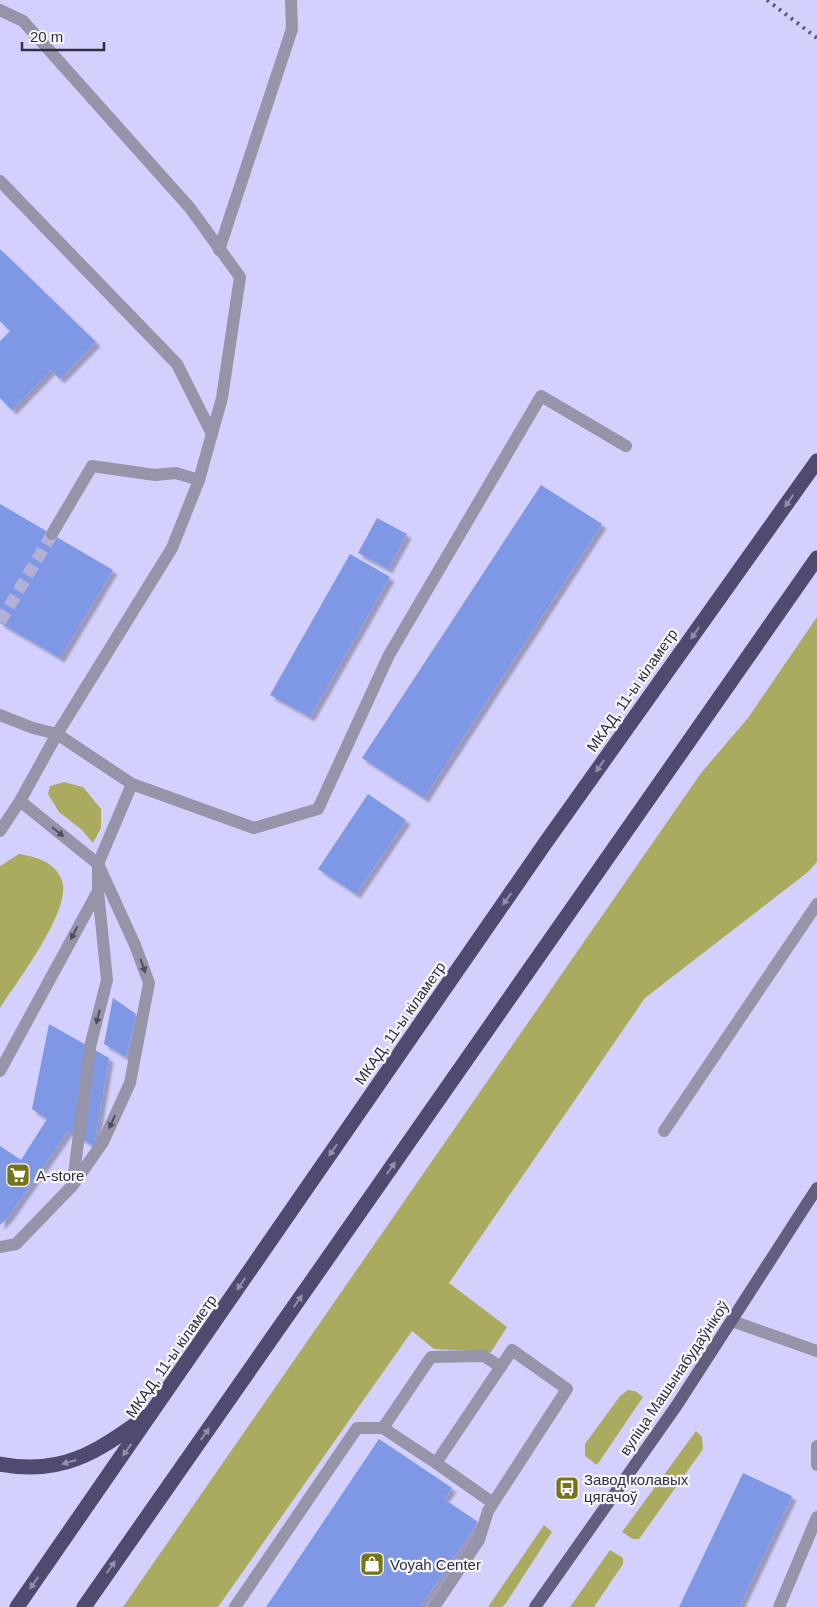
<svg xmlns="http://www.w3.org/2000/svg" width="817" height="1607" viewBox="0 0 817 1607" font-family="Arial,sans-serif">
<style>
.green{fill:#abab60}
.building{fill:#7e98e6;filter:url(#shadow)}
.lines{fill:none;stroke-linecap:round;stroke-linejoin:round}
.minor-tunnel{stroke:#b3b0d8;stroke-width:12;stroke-dasharray:12 6;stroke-linecap:butt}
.minor{stroke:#9694a8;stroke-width:12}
.major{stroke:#615e7f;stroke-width:12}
.highway{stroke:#4e4a70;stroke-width:15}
.rail{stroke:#5d5b74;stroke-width:4;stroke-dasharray:2.5 5;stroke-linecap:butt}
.oneway{fill:#928fa8}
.oneway2{fill:#4f4d5f}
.labels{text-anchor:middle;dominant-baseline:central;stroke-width:4.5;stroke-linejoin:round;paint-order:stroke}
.street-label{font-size:15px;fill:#302f40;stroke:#f7f7fb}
.poi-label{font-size:15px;fill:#302f40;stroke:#f7f7fb;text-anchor:start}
</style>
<defs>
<filter id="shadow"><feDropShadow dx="4.5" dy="4.5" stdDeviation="1" flood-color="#0004"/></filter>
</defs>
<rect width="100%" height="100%" fill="#d4d0fe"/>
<g class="green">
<polygon points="817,617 817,862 808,872 645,998 449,1283 507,1327 491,1352 434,1349 412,1331 218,1607 123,1607 701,773 748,718"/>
<polygon points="64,782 83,787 101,809 101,828 93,843 82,830 59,812 48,794 50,786"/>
<path d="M19,854C36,857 56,862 62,881C72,910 16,983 0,1008V866Z"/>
<polygon points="628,1390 635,1391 643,1397 597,1465 585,1456 585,1444 620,1396"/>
<polygon points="696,1431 702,1437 703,1449 639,1539 633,1539 622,1532"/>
<polygon points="544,1525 552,1532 506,1603 502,1607 488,1607"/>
<polygon points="610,1550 623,1558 623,1564 594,1607 570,1607"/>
</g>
<g class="building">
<polygon points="0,249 96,342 60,379 51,370 12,410 0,398 0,341 10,331 0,321"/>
<polygon points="541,485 602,524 424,798 362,758"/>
<polygon points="0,504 113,570 60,658 0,623"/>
<polygon points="377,518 407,534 388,569 358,553"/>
<polygon points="350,554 390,577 310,717 270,695"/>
<polygon points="368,794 406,820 356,894 318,869"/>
<polygon points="113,998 136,1014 126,1057 104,1044"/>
<polygon points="49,1024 109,1058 94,1146 68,1131 9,1216 0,1225 0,1146 21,1160 47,1119 32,1109"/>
<polygon points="379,1439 452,1488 444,1499 478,1522 420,1607 266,1607"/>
<polygon points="743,1473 792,1496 739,1607 679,1607"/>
</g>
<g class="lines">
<polyline class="minor-tunnel" points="0,622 52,534"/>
<g class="minor">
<polyline points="0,10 23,21 190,208 240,277 222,398 199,480 172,548 57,734 20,801 0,831"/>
<polyline points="0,181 177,364 212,434"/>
<polyline points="219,250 292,29 291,0"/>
<polyline points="52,534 92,466 155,475 176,473 199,480"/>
<polyline points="0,715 33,728 57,734 132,784 254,828 318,809 389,655 541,396 626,446"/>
<polyline points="0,1071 98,891"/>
<polyline points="664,1131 817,904"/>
<polyline points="73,1182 90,1047 107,980 98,891 98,864 132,784"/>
<polyline points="0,1247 16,1244 73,1185 103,1142 130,1083 149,983 135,945 98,864 20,801"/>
<polyline points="732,1321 817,1351"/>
<polyline points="817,1446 817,1465"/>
<polyline points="436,1463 383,1428 431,1357 484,1356 501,1367"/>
<polyline points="235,1607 357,1428 383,1428"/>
<polyline points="434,1607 479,1540 488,1511 567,1389 512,1350 436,1463 493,1503"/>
<polyline points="779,1607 817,1517"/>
</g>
<polyline class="major" points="535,1607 677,1405 817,1188"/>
<g class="highway">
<path d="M0,1464C63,1476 96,1452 146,1417"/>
<polyline points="17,1607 546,842 817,461"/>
<polyline points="84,1607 817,558"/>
</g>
<polyline class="rail" points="767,0 817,38"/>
</g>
<defs><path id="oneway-solid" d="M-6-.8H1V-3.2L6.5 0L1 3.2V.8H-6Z" transform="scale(1.25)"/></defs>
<g class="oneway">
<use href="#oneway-solid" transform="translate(789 501) rotate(125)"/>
<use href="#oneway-solid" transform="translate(695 633) rotate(125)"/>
<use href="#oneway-solid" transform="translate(600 766) rotate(125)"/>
<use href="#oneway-solid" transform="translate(507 899) rotate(125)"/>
<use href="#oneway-solid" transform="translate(333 1150) rotate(125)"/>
<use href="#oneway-solid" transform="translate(391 1168) rotate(-55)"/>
<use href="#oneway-solid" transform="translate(241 1284) rotate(125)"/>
<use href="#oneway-solid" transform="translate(298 1301) rotate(-55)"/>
<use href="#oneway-solid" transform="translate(205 1434) rotate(-55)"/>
<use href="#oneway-solid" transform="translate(127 1450) rotate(125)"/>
<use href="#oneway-solid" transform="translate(69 1462) rotate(164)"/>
<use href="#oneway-solid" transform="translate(111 1567) rotate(-55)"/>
<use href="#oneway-solid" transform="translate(34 1583) rotate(125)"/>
</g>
<g class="oneway2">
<use href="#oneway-solid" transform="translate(58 832) rotate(39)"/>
<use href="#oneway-solid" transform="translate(74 933) rotate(118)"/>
<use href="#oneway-solid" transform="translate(143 966) rotate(70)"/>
<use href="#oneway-solid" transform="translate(98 1017) rotate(104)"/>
<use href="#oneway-solid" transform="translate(112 1122) rotate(114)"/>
</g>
<defs>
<g id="supermarket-square" transform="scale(1.25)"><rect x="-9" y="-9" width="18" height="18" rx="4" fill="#757419" stroke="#f7f7fb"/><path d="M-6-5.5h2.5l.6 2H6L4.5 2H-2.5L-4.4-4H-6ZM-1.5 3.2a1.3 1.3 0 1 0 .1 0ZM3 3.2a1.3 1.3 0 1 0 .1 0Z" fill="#fff"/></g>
<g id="bus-square" transform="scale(1.25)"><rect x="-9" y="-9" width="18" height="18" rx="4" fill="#757419" stroke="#f7f7fb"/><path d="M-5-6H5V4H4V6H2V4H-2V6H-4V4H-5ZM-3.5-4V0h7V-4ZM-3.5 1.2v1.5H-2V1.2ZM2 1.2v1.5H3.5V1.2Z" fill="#fff"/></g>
<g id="shop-square" transform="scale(1.25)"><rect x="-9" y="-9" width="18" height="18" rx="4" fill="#757419" stroke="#f7f7fb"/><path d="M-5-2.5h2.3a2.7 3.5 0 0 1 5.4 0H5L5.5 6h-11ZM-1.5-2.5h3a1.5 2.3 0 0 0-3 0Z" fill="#fff"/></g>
</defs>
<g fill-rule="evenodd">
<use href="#supermarket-square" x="18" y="1175"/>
<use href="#bus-square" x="567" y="1488"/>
<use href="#shop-square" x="372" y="1564"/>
</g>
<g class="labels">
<g class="street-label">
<text transform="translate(632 690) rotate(-55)">МКАД, 11-ы кіламетр</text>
<text transform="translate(400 1023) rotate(-55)">МКАД, 11-ы кіламетр</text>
<text transform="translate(171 1356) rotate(-55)">МКАД, 11-ы кіламетр</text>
<text transform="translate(674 1378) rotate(-56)">вуліца Машынабудаўнікоў</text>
</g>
<g class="poi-label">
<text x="36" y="1175">А-store</text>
<text x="584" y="1479">Завод колавых<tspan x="584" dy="17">цягачоў</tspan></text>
<text x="390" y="1564">Voyah Center</text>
</g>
</g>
<path d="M22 42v8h82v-8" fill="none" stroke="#302f40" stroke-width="2.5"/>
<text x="30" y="42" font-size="15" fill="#302f40" stroke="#f7f7fb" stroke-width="4" paint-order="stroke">20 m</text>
</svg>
